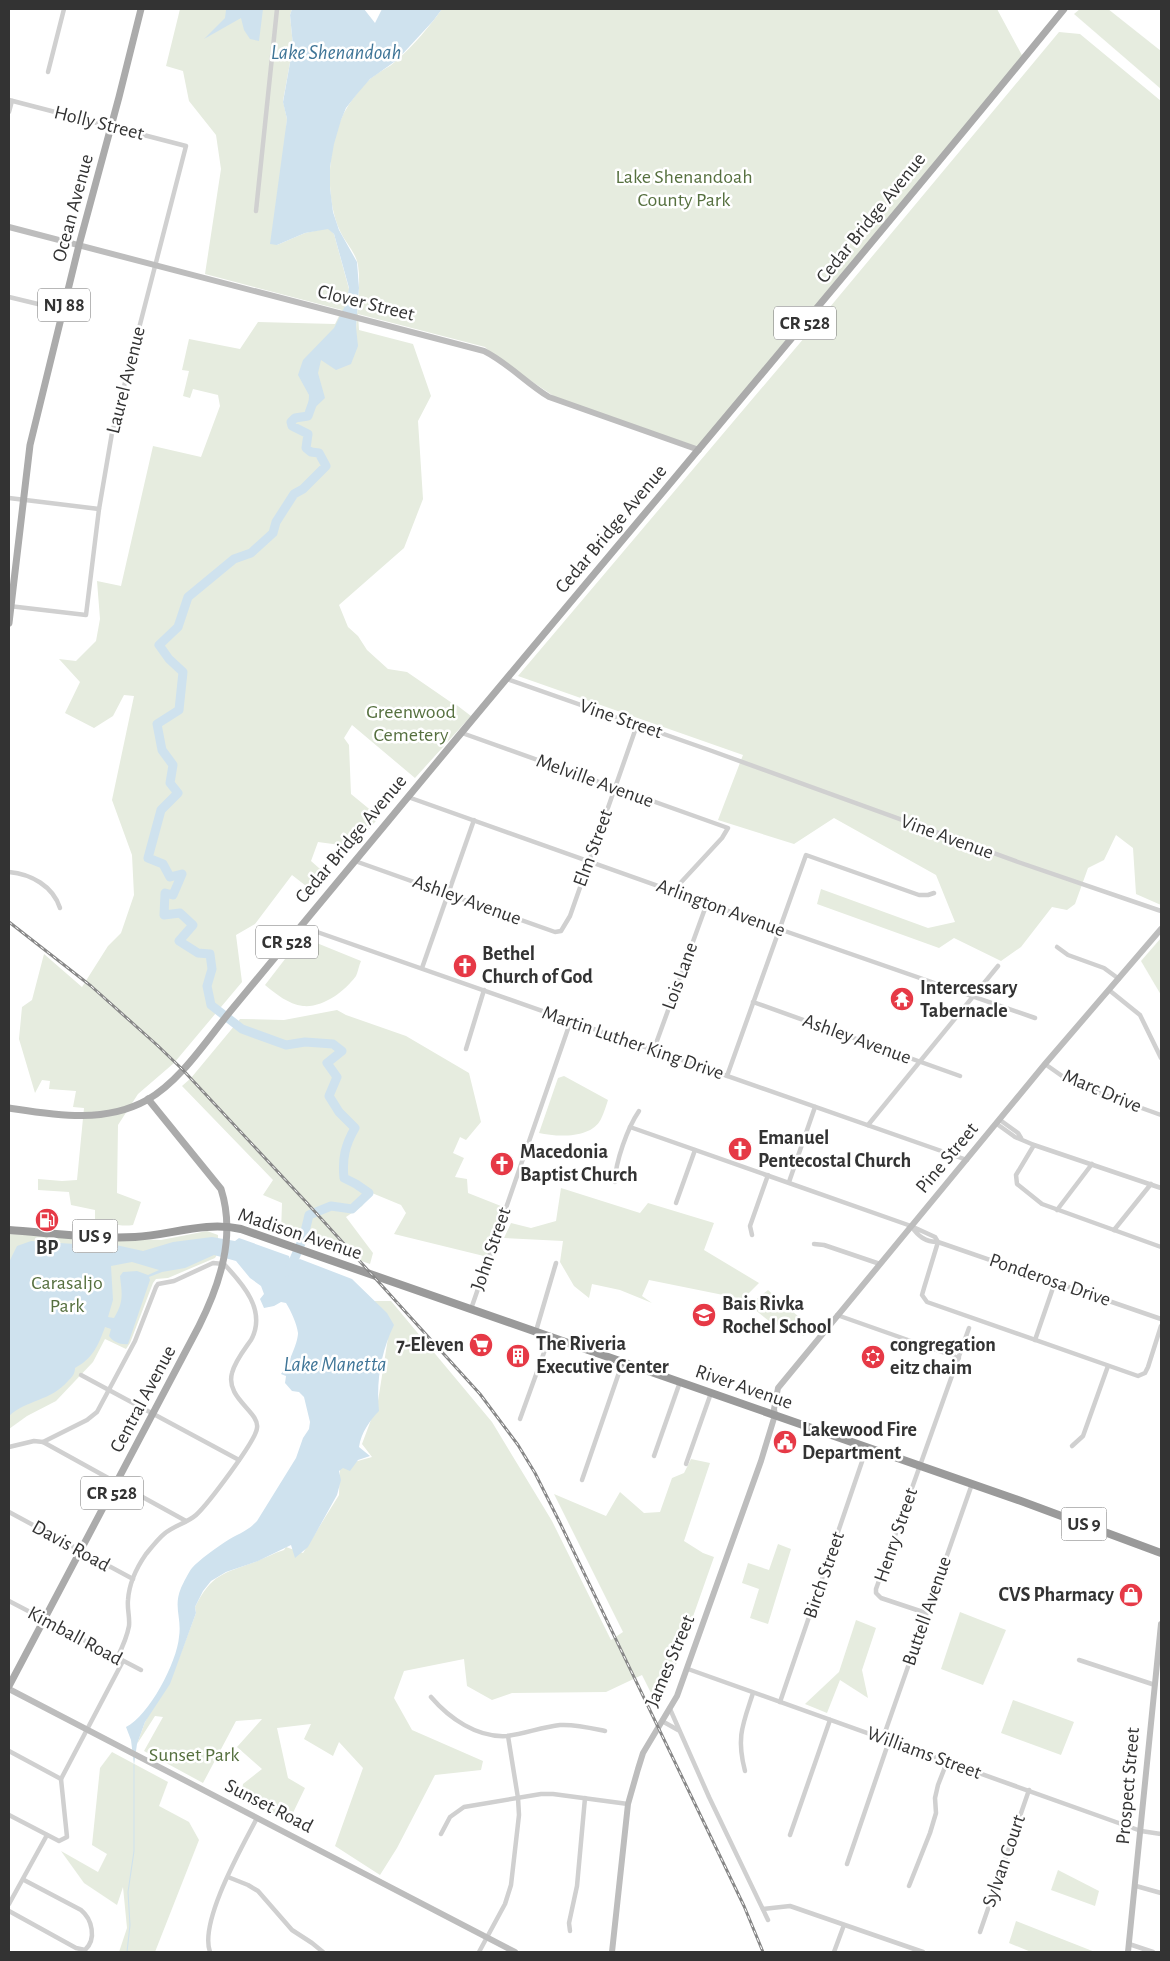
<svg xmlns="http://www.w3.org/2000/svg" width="1170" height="1961" viewBox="0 0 1170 1961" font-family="'Alegreya Sans',sans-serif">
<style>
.green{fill:#e6ecdf}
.water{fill:#cfe2ee;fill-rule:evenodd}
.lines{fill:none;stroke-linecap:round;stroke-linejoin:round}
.stream{stroke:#cfe2ee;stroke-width:1}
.river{stroke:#cfe2ee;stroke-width:9}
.street{stroke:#d0d0d0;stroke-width:4.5}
.secondary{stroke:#bdbdbd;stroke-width:6}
.primary{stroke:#ababab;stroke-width:7}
.highway{stroke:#9a9a9a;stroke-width:8}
.rail-casing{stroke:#888;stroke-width:3}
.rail{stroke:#fff;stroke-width:1;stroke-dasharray:4;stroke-linecap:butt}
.labels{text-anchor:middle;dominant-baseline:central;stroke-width:5;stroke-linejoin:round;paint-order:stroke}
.shield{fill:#fff;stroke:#707070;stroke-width:1}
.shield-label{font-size:19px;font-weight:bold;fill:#333}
.street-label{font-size:20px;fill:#333;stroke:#fff}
.park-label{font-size:20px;fill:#56703f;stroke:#fff}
.poi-label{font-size:20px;font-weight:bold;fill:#333;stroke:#fff;text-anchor:start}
.water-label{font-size:21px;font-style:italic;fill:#3f7597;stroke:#fff}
</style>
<rect width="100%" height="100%" fill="#fff"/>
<g class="green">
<path d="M180,9H292L290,15L293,46L283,101L287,119L277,245L305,233L328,228L334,234L349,289L346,304L356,329C357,308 361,286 358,265C356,253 345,242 340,231C324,197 327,138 348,106C354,97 361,87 369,80C377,72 389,68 397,60C414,45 429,27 442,9H997L1024,59L699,450L561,401L494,356L485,347L358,314L359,330L413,344L431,396L418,421L423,499L404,548L339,605L348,627L358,636L367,650L388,669L407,672L452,703H454L471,716L415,778L352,725L344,738L349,745L351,794L379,817L355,847L318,842L311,861L328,876L317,892L315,893L292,875L255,924L236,935L242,982L174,1063L138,1094L118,1125L117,1193L141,1202L133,1225C120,1227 109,1223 95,1219V1210L71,1205L69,1192L38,1190V1179L62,1181L77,1180L84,1108L73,1107L76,1091L49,1089L50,1081L42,1080L35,1093L19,1039L22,1007L32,1000L44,954L82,987L108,946L121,933L134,895L132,855L112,800L134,696L124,695L113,716L94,728L65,713L80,682L59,659L76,661L96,641L100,619L97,581L121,586L153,446L201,457L220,406L218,395L193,389L190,398L183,396L189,371L182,370L189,339L240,349L258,322L335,324L342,310L205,274L221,169L216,135L189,101L183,71L166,66Z"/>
<polygon points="1080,9 1108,9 1161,51 1161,89 1074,14"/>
<polygon points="1059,32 1080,34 1161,101 1161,905 1136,894 1133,848 1116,835 1104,860 1088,868 1075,904 1067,910 1052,907 1021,947 1001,961 954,938 939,948 817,904 821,889 928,928 955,922 936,875 834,818 794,844 718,820 743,755 518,676 810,331"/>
<path d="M302,937L361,961C359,965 358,972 356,976C345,991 323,1008 303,1006C288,1004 276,994 265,985Z"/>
<polygon points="1161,938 1161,995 1141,961"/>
<polygon points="337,1010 346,1015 406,1036 469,1073 481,1122 466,1140 460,1137 453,1153 464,1158 455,1177 467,1179 468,1193 506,1208 492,1258 394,1234 406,1213 401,1205 372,1193 362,1206 346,1217 373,1253 370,1264 281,1233 282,1203 263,1195 273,1180 182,1086 191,1078 240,1019 284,1020"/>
<path d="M564,1076L608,1100C606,1106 604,1113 601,1119C591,1139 557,1137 539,1133L558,1078Z"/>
<polygon points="561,1188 640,1213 648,1203 714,1223 704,1250 759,1283 743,1299 649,1280 642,1296 652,1303 620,1290 592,1284 589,1298 574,1286 560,1262 563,1241 504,1238 511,1223 531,1228 556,1221"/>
<polygon points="207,1231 218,1235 218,1253 215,1258 168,1278 156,1279 153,1283 130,1343 126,1349 105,1339 93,1362 56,1401 27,1416 9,1429 9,1234 161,1240"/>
<polygon points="768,1290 807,1324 804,1336 769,1321 749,1305"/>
<path d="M374,1301H391L492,1422L552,1521L611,1640L623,1632L554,1494L606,1516L620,1492L644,1513L660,1512L672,1478L684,1473L691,1459L710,1463L684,1541L703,1553L714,1557L671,1679L657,1705L642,1675L606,1692L512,1693L492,1700L467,1686L464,1659L404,1671L394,1698L412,1730L483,1761L481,1770L435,1775L397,1848L380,1875L335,1846L363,1768L339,1742L333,1756L304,1739L311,1724L277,1728L288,1778L305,1788L289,1821L241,1796L243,1784L262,1769L237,1747L262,1719L236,1721L203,1783L144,1751L163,1717L155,1716L137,1744L145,1722L179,1658L196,1613L195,1607C212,1574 222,1574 255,1562C265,1558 274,1553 284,1550L286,1547L303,1553L339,1495L340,1466L372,1457L362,1444L378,1401L390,1325Z"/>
<polygon points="778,1544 791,1549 768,1624 750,1618 759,1589 742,1583 748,1563 769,1570"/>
<polygon points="960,1612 1006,1630 983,1685 941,1669"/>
<polygon points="856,1620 876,1628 862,1670 868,1698 840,1680 827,1713 805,1704 839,1672"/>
<polygon points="1013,1700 1074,1722 1061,1755 1001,1733"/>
<polygon points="112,1752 168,1782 159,1806 189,1822 199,1840 155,1952 119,1952 127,1928 123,1887 117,1905 84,1883 61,1851 98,1872 107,1854 92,1845 100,1768"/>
<polygon points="1058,1870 1099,1891 1095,1906 1051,1890"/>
<polygon points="1016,1921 1095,1952 1031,1952 1009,1943"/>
</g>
<g class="water">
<polygon points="225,9 263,9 259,41 250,39 244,30 241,18 204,39 225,18 226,10"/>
<polygon points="292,9 364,9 375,23 382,9 442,9 433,21 397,60 370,79 357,94 346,108 341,120 334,144 330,167 330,188 333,212 339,230 357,262 359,288 356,327 358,346 351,364 336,370 321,360 318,373 325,398 308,414 309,395 298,375 303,360 334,328 346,304 349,288 334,234 328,229 305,233 277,245 270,244 287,119 283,102 293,46 290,15"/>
<path d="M212,1237L235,1241L239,1238L289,1256L290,1260L293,1262L300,1259L352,1279L387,1313L394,1325C381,1352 376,1381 379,1411C370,1420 361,1433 359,1447L370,1456L358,1460L350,1471L343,1468L339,1471L341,1480L337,1495L308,1547L295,1558L291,1545L258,1561L226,1572L211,1581L203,1591L195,1607L196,1613L170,1684L145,1722L137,1744L134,1765L131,1740L126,1727C149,1716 177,1662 179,1637C182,1618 173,1607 181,1588C184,1582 188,1573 192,1568C199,1560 216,1548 225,1542C237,1534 247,1532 257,1521L296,1458L303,1438L309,1429L310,1422L304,1397L299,1392L292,1391L285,1383L286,1376L281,1374C287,1367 298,1343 298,1333C297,1324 291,1311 286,1303L281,1302L274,1306L264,1308L260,1299L264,1294L261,1286L250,1278L236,1261L214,1255L185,1268L162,1272L149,1277L150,1280L128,1344C121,1345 113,1342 109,1336L111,1329L105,1327C98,1346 93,1358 75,1368C75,1374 72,1377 68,1381C51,1401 26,1400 9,1416V1262L17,1246L31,1241L89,1245L94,1248H102L116,1245L143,1251L173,1242ZM132,1262L159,1270L148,1275L137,1271L123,1272L120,1276C122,1294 124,1302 114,1318L108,1317L113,1300L111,1266Z"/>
</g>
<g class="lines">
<polyline class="stream" points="127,1952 130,1925 128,1892 134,1851 134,1765"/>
<path class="river" d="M287,1272C298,1254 305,1235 309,1215L331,1206L352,1209L369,1193L356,1184L344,1178C342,1159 345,1145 355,1128L339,1112L329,1096L337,1077L327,1063L342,1051L333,1044L305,1042L286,1045L242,1029L211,1005L207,986L212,969L210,954L198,953L179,941L193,925L180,913L164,915L165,893L173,895L182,874L170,877L163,864L148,858L161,810L178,793L170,783L173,765L162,750L157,724L179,710L183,672L169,659L159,645L178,627L188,597L234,559L251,553L273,533L276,522L294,494L303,489L326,466L319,453L311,452L306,448L308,434L292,426L291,422L295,418L308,416L313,402"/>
<g class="street">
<polyline points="48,72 64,9"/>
<polyline points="9,100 186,146 112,433 99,509 86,615 9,606"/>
<polyline points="9,112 12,101"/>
<polyline points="256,211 277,9"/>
<polyline points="9,297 42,305"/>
<polyline points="9,498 99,509"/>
<polyline points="507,679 712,751 1018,862 1161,911"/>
<polyline points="462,733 728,828 722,838 673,891"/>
<polyline points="408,797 779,929 1035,1018"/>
<polyline points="355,861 555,932 561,931 570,916 637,725"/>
<path d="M9,872C31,874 53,886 60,908"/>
<polyline points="300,926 967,1160"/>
<polyline points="1057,947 1068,955 1104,968 1119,979"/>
<polyline points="422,968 474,820"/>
<polyline points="1109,990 1140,1015 1161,1058"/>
<polyline points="753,1002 960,1076"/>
<polyline points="466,1049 484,990"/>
<polyline points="654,1049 707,903"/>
<polyline points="1045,1064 1072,1083 1161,1115"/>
<polyline points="727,1076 806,855 919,895 928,895 934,893"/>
<polyline points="1000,1120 1018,1133 1021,1138"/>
<polyline points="997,1124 1015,1137 1034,1145 1161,1188"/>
<polyline points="868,1125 998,966"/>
<polyline points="630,1127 911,1226"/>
<polyline points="1034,1145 1016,1175 1017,1184 1042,1204 1161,1247"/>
<path d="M615,1182C615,1162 628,1127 639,1111"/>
<polyline points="789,1182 815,1107"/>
<polyline points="676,1203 695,1150"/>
<polyline points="1057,1210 1092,1164"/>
<polyline points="1114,1230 1151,1184"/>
<polyline points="752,1235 750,1226 768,1175"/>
<polyline points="938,1242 924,1288 922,1295 927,1302 1138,1376 1145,1373 1148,1367 1161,1326"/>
<path d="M938,1242L935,1237L911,1226C918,1236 925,1242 938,1242L1161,1319"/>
<polyline points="814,1244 824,1245 880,1264"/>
<polyline points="471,1309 571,1020"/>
<polyline points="837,1315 959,1358"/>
<polyline points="536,1331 556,1263"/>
<polyline points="1035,1340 1055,1282"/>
<polyline points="81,1375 239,1460"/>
<polyline points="520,1419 550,1336"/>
<polyline points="43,1442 186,1521"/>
<polyline points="1072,1446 1083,1436 1108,1366"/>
<path d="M9,1447L34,1441L43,1442L87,1420L97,1412L135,1341L156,1287L158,1284L174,1281L213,1263L224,1264C243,1284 267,1311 251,1340C244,1350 235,1361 232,1373C225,1398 260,1412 257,1428C256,1441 207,1505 196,1515C187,1523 173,1526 164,1534C158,1539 151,1548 146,1554C137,1567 129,1584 128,1600C127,1609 130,1617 129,1626C127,1637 122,1648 117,1658"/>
<polyline points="654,1456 680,1382"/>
<polyline points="686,1464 711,1393"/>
<polyline points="582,1480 623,1361"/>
<polyline points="9,1512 133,1579"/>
<polyline points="9,1601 141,1670"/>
<polyline points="926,1613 881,1598 876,1593 876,1589 969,1328"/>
<polyline points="1079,1660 1155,1685"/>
<polyline points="688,1669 1141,1831 1161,1834"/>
<path d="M431,1697C449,1718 477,1738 507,1736C524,1734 542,1727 560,1725C575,1724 591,1728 605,1731"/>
<polyline points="780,1702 867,1447"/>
<polyline points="670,1709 709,1797 768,1920"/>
<polyline points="662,1721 678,1730"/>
<polyline points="883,1738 972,1484"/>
<polyline points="9,1751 61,1779"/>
<path d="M745,1771C736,1737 743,1724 753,1693"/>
<polyline points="9,1815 59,1841 67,1837 61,1779 123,1661"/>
<polyline points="441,1834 450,1817 464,1807 541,1794 553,1794 628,1804"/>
<polyline points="790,1835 830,1720"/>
<polyline points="847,1864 889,1741"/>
<polyline points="228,1877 248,1885 258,1891 292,1930 312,1943 323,1952"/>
<polyline points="909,1886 930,1833 936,1813 935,1798 938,1785 947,1762"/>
<polyline points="1136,1886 1161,1893"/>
<polyline points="9,1904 47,1835"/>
<polyline points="763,1909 790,1906 923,1952"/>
<path d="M9,1911L76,1948L85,1950C97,1939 92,1919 81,1910L24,1880"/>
<polyline points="570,1931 569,1923 577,1886 585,1798"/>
<polyline points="980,1932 1029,1790"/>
<polyline points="1129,1944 1153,1952"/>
<path d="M210,1952C199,1922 242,1847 257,1818"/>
<polyline points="479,1952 505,1904 511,1885 519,1815 518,1798 508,1736"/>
<polyline points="834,1952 844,1925"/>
</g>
<g class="secondary">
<path d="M9,227L484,351C508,363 526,383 549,397L699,450"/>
<polyline points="9,1689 515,1952"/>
<polyline points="612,1952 628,1804 638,1769 643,1753 677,1696 761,1461 775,1415 774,1409 778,1388 1045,1064 1161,929"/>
<polyline points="1128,1952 1161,1624"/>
</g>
<g class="primary">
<polyline points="9,623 30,445 79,245 119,97 141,9"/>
<path d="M9,1108C55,1115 104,1124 147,1100C181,1081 208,1038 233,1008C285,945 337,883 389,820C613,549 842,282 1064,9"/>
<path d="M9,1686L199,1326C220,1284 236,1236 221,1189L148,1099"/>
</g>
<path class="highway" d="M9,1230C50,1233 93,1239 135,1237C171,1235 205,1221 241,1229L1021,1501L1161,1553"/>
<g class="rail-casing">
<polyline id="rail" points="9,922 91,986 157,1045 182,1069 307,1203 480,1394 518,1445 535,1473 560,1523 744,1906 763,1952"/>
</g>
<use href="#rail" class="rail"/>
</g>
<defs>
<g id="church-disc" transform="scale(1.25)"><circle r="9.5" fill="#e63946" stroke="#fff"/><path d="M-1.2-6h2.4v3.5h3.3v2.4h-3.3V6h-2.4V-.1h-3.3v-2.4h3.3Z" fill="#fff"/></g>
<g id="temple-disc" transform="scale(1.25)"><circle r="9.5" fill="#e63946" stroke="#fff"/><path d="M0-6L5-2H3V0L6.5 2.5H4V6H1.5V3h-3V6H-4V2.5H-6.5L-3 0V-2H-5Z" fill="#fff"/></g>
<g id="fuel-disc" transform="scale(1.25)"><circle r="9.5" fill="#e63946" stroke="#fff"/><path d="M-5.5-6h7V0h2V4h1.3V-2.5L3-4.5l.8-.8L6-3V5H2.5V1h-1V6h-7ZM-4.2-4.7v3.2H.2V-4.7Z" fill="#fff"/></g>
<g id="school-disc" transform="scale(1.25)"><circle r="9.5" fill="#e63946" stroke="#fff"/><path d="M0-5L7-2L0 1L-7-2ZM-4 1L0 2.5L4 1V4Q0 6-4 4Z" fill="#fff"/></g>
<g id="supermarket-disc" transform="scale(1.25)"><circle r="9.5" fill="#e63946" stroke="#fff"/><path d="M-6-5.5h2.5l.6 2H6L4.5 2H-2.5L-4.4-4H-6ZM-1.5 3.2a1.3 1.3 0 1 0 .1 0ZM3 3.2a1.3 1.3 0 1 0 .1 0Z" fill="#fff"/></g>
<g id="building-disc" transform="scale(1.25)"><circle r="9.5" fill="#e63946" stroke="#fff"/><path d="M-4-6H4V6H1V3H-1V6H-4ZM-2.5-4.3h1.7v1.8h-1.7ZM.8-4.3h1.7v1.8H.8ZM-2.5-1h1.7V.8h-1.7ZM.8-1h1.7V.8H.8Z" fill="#fff"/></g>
<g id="synagogue-disc" transform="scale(1.25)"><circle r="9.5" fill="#e63946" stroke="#fff"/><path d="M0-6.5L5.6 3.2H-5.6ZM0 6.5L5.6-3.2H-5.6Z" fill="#fff"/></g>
<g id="civic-disc" transform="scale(1.25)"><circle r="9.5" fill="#e63946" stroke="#fff"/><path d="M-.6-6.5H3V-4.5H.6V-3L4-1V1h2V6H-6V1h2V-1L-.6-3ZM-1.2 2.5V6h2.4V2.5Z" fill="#fff"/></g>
<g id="shop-disc" transform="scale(1.25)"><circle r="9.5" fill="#e63946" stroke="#fff"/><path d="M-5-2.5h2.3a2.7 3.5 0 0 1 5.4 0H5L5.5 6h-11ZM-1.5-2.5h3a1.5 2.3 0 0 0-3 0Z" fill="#fff"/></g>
</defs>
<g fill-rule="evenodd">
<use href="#church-disc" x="465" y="966"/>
<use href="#temple-disc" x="902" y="999"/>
<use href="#church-disc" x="740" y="1149"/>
<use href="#church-disc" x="502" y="1164"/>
<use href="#fuel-disc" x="47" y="1220"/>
<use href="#school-disc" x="704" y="1315"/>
<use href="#supermarket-disc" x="481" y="1345"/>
<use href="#building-disc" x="518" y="1356"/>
<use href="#synagogue-disc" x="873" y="1357"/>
<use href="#civic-disc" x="785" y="1442"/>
<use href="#shop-disc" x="1131" y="1595"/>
</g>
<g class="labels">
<g class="shield">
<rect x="38" y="288.5" width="52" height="33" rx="4"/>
<rect x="774" y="306.5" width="62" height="33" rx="4"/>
<rect x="256" y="925.5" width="62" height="33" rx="4"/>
<rect x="72.5" y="1219.5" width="45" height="33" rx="4"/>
<rect x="81" y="1476.5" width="62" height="33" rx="4"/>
<rect x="1061.5" y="1507.5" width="45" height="33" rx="4"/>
</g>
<g class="shield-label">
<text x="64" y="305">NJ 88</text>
<text x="805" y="323">CR 528</text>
<text x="287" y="942">CR 528</text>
<text x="95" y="1236">US 9</text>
<text x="112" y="1493">CR 528</text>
<text x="1084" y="1524">US 9</text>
</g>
<g class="street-label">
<text transform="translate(99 123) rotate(14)">Holly Street</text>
<text transform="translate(73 208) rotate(-75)">Ocean Avenue</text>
<text transform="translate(871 218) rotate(-51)">Cedar Bridge Avenue</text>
<text transform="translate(366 303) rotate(14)">Clover Street</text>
<text transform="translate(126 380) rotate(-76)">Laurel Avenue</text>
<text transform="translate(611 529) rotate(-50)">Cedar Bridge Avenue</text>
<text transform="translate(621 719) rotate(19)">Vine Street</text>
<text transform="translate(595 781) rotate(20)">Melville Avenue</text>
<text transform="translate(947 837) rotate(20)">Vine Avenue</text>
<text transform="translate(351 839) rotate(-50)">Cedar Bridge Avenue</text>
<text transform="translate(593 848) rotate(-70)">Elm Street</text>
<text transform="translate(467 900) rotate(20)">Ashley Avenue</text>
<text transform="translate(721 908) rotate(20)">Arlington Avenue</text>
<text transform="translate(680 976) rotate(-70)">Lois Lane</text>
<text transform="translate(857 1039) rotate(20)">Ashley Avenue</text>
<text transform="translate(633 1043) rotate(19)">Martin Luther King Drive</text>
<text transform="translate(1102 1091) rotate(23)">Marc Drive</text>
<text transform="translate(947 1158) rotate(-50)">Pine Street</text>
<text transform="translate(300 1234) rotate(18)">Madison Avenue</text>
<text transform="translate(491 1249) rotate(-71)">John Street</text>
<text transform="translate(1050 1280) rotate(19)">Ponderosa Drive</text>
<text transform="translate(744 1387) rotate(19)">River Avenue</text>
<text transform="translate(143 1399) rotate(-62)">Central Avenue</text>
<text transform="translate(896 1535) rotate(-71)">Henry Street</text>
<text transform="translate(71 1546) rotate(29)">Davis Road</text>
<text transform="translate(824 1575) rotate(-71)">Birch Street</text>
<text transform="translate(927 1611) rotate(-71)">Buttell Avenue</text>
<text transform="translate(75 1636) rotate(28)">Kimball Road</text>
<text transform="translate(670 1661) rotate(-67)">James Street</text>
<text transform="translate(924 1753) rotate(20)">Williams Street</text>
<text transform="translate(1128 1786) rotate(-85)">Prospect Street</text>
<text transform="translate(269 1806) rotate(27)">Sunset Road</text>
<text transform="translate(1004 1861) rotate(-71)">Sylvan Court</text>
</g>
<g class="park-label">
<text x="684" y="177">Lake Shenandoah<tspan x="684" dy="23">County Park</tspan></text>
<text x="411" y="712">Greenwood<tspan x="411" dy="23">Cemetery</tspan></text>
<text x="67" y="1283">Carasaljo<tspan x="67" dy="23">Park</tspan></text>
<text x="194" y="1755">Sunset Park</text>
</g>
<g class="poi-label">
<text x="482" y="954">Bethel<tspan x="482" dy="23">Church of God</tspan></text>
<text x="920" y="988">Intercessary<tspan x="920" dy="23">Tabernacle</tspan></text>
<text x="758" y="1138">Emanuel<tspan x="758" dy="23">Pentecostal Church</tspan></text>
<text x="520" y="1152">Macedonia<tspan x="520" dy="23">Baptist Church</tspan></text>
<text x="47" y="1248" text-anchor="middle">BP</text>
<text x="722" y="1304">Bais Rivka<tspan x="722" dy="23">Rochel School</tspan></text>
<text x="536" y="1344">The Riveria<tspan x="536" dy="23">Executive Center</tspan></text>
<text x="464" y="1345" text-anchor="end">7-Eleven</text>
<text x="890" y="1345">congregation<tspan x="890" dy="23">eitz chaim</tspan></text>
<text x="802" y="1430">Lakewood Fire<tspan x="802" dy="23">Department</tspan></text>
<text x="1114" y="1595" text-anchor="end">CVS Pharmacy</text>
</g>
<g class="water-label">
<text x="336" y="52">Lake Shenandoah</text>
<text x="335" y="1364">Lake Manetta</text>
</g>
</g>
<rect width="1170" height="1961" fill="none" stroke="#333333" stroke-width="20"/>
</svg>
